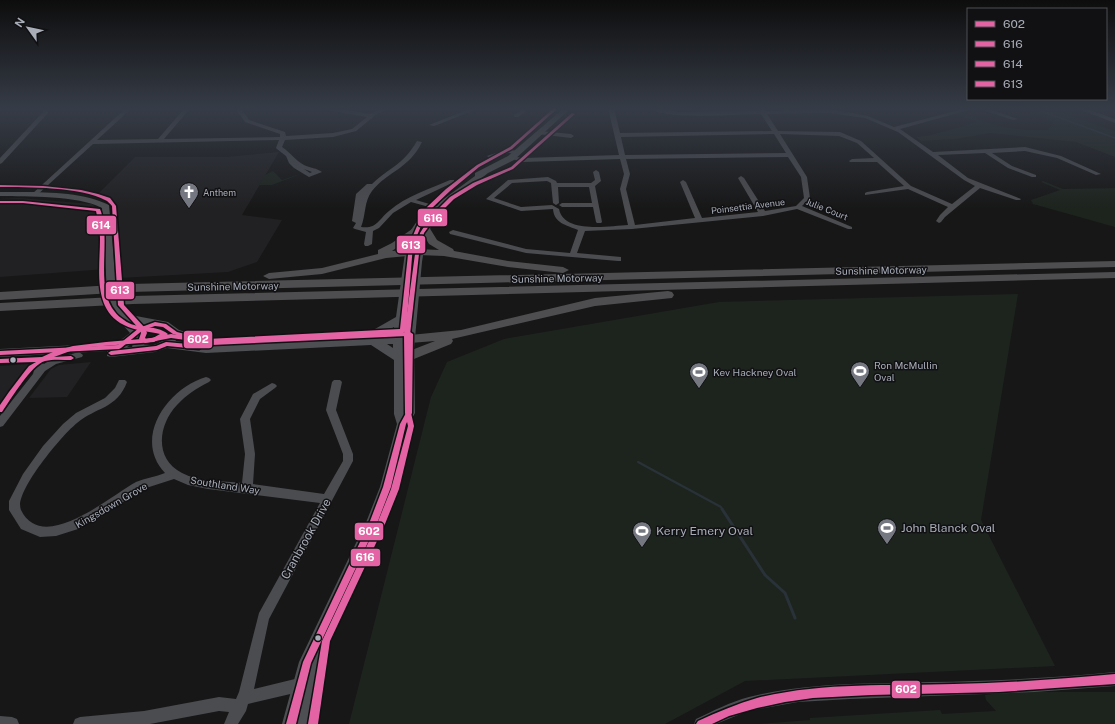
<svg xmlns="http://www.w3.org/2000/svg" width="1115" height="724" viewBox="0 0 1115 724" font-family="'Public Sans',sans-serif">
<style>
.built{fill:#212123}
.green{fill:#1d241e}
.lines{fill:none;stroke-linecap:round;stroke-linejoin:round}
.stream-far2{stroke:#2a3239;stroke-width:1.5}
.stream-far1{stroke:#2a3239;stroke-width:2}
.stream{stroke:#2a3239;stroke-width:3}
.minor{fill:#4b4c50;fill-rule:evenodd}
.major{fill:#4d4f52;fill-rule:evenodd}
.highway{fill:#4e4e51;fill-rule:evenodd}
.bus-1-casing{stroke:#111113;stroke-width:3}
.bus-2-casing{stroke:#111113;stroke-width:3}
.bus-3-casing{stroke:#111113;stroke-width:3}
.bus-4-casing{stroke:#111113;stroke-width:3}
.bus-1{fill:#e463a4;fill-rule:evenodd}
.bus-2{fill:#e463a4;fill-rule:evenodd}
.bus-3{fill:#e463a4;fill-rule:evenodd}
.bus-4{fill:#e463a4;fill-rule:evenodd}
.bus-dot{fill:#a8adb8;stroke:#111113;stroke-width:1.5}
.labels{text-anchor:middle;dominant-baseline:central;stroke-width:3;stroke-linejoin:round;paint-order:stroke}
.far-poi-label{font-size:9px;fill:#a8adb8;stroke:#111113;text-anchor:start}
.far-street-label{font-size:9px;fill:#a8adb8;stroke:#111113}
.street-label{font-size:10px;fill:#a8adb8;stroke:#111113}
.poi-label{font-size:10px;fill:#a8adb8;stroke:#111113;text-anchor:start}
.near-poi-label{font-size:12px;fill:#a8adb8;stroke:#111113;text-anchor:start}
.near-street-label{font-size:12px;fill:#a8adb8;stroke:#111113}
.line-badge{stroke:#111113;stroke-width:1.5}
.badge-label{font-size:11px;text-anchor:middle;font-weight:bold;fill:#fff}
</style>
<rect width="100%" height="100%" fill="#171717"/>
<g class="built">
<polygon points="279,152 242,215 282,220 257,262 228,272 120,278 120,268 0,277 0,199 19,198 92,204 98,210 99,218 116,218 108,198 96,196 135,157 226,157"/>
<polygon points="91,362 67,397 29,398 51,369 59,365"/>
<polygon points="30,364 31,368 0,408 0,366"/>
</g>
<g class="green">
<path d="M1016,108H1048L1062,113L1078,110L1065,114L1115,131V157L1076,142L990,133L956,139L921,141L916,137L931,135L977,122L960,115L964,114C994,126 1015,131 1047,130L1054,123L1036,113Z"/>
<polygon points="273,171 282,180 306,172 272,185 259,185 265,175"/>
<polygon points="1043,181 1063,189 1115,188 1115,227 1033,204 1031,200 1060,190 1041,182"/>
<polygon points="1018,294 981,520 1055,666 745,681 665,724 349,724 431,397 447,362 504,339 719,302"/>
<polygon points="1010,692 1115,692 1115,724 759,724 810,720 810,718 940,710 942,714 996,711 986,700 985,695"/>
</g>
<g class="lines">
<polyline class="stream-far2" points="1033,108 1115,138"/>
<polyline class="stream-far1" points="638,462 721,507 723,510"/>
<polyline class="stream" points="722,509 765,575 785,593 795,618"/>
<g class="minor">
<polygon points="42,108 48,108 48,113 2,163 0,164 0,158 43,112"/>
<path d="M126,108H132L97,140L158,139L183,110L187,108H194L187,112L164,139L280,137V134L245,122L235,108H241L249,120L285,132L286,136L333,133L352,129L367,117L327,110L324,108H335L370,114L383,108H391L377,114L356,131L333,137L285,140L282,147C291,153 295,160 304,165C310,168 317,168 322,172L309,177L294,168L289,163L286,156L277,149L276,148L279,140L93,144L36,196H32V194ZM304,169L312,172L310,173Z"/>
<polygon points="472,108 480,108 434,126 429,125"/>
<polygon points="524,108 530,108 518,117 514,117 514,115"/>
<path d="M608,108H614L620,133L772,131L761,114C737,114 666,121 649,108H657L679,112L759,111V108H763L765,111L829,109L868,116L894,127L967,108H976L900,129L933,152L1025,147L1061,156L1101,174L1096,175L1057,158L1025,151L992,153L1012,166L1036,175V177H1032L1008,168L985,153L938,155L968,178L1021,199L1020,200H1016L980,188L945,217L941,222L939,223L936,221L940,215L948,207L908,189L865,195V193L867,192L904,186L877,162H850L849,161L852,159L874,158L857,143L839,136L780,134L807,177L810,198L802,206L852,227V229H848L797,209L763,216L632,229L585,231L577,253L621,257V261H618L526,253L450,234L449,232L453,230L526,249L570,253L578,230C566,225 554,223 553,209L521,211L486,199L508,180L548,177L556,181L557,183H591L595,180L593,172L596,170L599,172L601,181L595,186L602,222L601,223H597L596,222L593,207H562L559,205L562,203H592L589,187H558L559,203L556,205L553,203L551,183L547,181L512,183L494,198L521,207L552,205L559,209C564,234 609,226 628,225L620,189L624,174L620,159L523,162L508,158L511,156L523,158L619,155ZM829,113L865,118L898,132L964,180L975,186L952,204L911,186L861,141L840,132L778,131L767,114ZM774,134L786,153L625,155L621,137ZM788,157L801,177L804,198L796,206L765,211L744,178L741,176L738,178L758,212L702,218L686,182L683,180L680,182L695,218L635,225L626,189L630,174L626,159Z"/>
<polygon points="977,108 985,108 1018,119 1013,120"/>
<polygon points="1076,108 1084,108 1115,119 1115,123"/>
<polygon points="540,131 571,134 574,136 571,138 538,134 537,133"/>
<path d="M417,141L422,142C409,169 388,171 372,191C364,201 366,215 361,227C377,229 378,220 389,211C406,196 430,189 450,180H454V182L416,200L443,208L440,210L411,202L393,213L379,228L373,231L372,244L368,246H365L364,244L366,232L355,229L353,228L356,223L352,221L356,194L367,184H372C390,167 403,165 417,141Z"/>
<polygon points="508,149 520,152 517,154 508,153 490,158 487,156"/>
<polygon points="79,352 83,355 82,357 56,364 45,371 3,426 0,427 0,416 33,374 35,366 29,358 30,356 36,356 44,364 50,360"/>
<path d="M206,377L209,378L211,380L209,382C197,388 186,395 177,405C158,425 154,459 182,473C199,482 223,481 242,483L245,454L240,419L253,394L272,383L275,384L277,386L275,388L260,399L250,419L255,454L253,484L324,494L343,461V454L326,410L332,382L334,380H340L342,382L336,410L353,454V461L269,619L254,689L299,678L304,680L306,685L304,690L299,692L248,704L246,711L238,724H224L229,712L219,711L150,724H73L75,719L80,717L144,711L219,697L236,699L239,692L259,613L320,503L208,489L188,485L174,479L143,489L97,519L78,529L56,536L40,537L21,529L9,510V501L23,474L43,446L63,424L76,413L105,398L115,388L119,380H125L127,382C117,409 96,407 77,423C63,434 13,493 21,510C43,555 110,496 136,482C145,478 156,477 165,473C132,438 168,388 206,377Z"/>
<path d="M1115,672V686L1035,692L850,699L798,702L748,711L716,724H694L696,719C713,711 730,702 749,697C808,682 870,684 930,682C992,681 1054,678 1115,672Z"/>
<polygon points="0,716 12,717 17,719 19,724 0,724"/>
</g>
<path class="major" d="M564,108H571L514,160L488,173L447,205L435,220L426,236L422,262L414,349L415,413L409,424L394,487L381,521L324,644L325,647L314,724H282L299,662L367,520L380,487L397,424L394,414V360L371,345L206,353L167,348L155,352L111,357L107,356V351L0,357V349L117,343L130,333L108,308L102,208C78,195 27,197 0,196V192C32,192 80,190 109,205L118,307L136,316L168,322L179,330L206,338L207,341L202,345L368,338V333L396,317L406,246L411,230L428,205H431L435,207L429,216L441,201L475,176V173L508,156ZM426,220C408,255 409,298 405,337L404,336C407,303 407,248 426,220ZM132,322H133L141,324L137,327ZM160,327L165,329L171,336L202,345L176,341L175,337L171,336C164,338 160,344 153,345C146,346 140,341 133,343L132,347H127C139,339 144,328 160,327ZM394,327L393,337L377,338ZM387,344H393V348Z"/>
<g class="highway">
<polygon points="425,226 429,227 437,240 453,249 454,251 508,261 563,267 569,270 563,273 508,267 444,256 418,255 386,258 322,274 269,279 263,276 269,273 322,268 378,254 378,250 392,243 415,227 420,230 419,232 392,251 418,249 439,250 429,244 420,229"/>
<polygon points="1115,261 1115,267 129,292 0,300 0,292 129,284"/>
<polygon points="1115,272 1115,278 133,304 0,311 0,303 133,296"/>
<polygon points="668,291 672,292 674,295 672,298 595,306 452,339 453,341 451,344 409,361 404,359 403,356 404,353 435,341 410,343 406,342 404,339 406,336 410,335 461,330 595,298"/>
</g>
<g class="bus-1-casing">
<g id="bus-1">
<polygon points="155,322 166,324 177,332 212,341 410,332 413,334 412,413 406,424 391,487 378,521 311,663 296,724 286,724 303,662 370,521 383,487 400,424 406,413 407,336 212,345 173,334 163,327 155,326 143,330 121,348 119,349 0,355 0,351 118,345 139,328"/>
<polygon points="166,342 199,345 202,347 199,349 167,346 157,350 111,355 108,353 111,351 156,346"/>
<path d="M1115,674V684L1069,687L999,692L871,695L813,698L785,702L757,708L729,716L712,724H696L698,721C717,712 737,704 757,698C821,682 889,686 954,684C1008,683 1061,679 1115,674Z"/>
</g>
</g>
<g class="bus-2-casing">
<polygon id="bus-2" points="572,113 575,114 513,169 477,185 454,199 435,218 424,233 419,254 410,335 411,413 414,426 399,489 385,524 330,641 318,724 308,724 322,641 377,524 391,489 408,426 405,413 404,335 415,254 420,233 431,216 450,197 473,183 511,167"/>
</g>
<g class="bus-3-casing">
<path id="bus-3" d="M0,201H23L100,209C112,239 94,287 115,312C117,315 121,318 124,320C136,330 156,324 168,334L167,335L154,342L90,347L73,350L54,357L71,356L74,358L71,360C63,360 53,359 45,361C31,365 11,399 2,412H0V405L9,392L25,371L29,366L36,362L0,363V359L42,357L55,351L73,346L106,342L153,338L160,334C148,331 135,331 124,325C92,309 100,268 100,239C100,229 98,220 96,211L23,203H0Z"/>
</g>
<g class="bus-4-casing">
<path id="bus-4" d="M554,108H558L512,149L479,167L450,191L431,209L424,219L413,245L406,331L403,333L207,343L171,338L145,343L139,339L141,333L140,330L118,305L112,206C110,204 108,201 105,200C82,187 27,187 0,187V185L43,186L81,190L98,194L110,198L116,206L124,305L145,328L147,333L145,338L146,339L171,334L207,339L400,329L409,245L420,219L427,207L446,189L477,165L510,147Z"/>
</g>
<use href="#bus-1" class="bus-1"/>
<use href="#bus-2" class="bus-2"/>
<use href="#bus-3" class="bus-3"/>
<use href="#bus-4" class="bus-4"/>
</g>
<linearGradient id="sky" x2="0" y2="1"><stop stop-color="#0d0d0d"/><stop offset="0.52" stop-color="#363c47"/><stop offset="1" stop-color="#363c47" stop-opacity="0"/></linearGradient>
<rect width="1115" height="209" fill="url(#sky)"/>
<defs>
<g id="church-pin" transform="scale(1)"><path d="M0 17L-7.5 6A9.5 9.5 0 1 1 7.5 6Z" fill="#757880" stroke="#111113"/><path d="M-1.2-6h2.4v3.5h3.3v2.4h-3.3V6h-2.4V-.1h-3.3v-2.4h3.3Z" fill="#fff"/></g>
<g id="stadium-pin" transform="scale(1)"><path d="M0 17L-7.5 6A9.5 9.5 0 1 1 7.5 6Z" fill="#757880" stroke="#111113"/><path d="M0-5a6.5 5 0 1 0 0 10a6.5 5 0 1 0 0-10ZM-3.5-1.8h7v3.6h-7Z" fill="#fff"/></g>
</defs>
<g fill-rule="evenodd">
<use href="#church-pin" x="189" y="192"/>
<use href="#stadium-pin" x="860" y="371"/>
<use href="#stadium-pin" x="699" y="372"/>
<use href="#stadium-pin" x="887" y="528"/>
<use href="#stadium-pin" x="642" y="531"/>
</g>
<g class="bus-dot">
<circle cx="13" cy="360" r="3.5"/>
<circle cx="318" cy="638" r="3.5"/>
</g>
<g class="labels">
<g class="far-poi-label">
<text x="203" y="192">Anthem</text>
</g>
<g class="far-street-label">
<text transform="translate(748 206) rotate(-7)">Poinsettia Avenue</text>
<text transform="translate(827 209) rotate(22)">Julie Court</text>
</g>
<g class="street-label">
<text transform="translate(881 270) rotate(-1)">Sunshine Motorway</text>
<text transform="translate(557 278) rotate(-1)">Sunshine Motorway</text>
<text transform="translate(233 286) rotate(-1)">Sunshine Motorway</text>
<text transform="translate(225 485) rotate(9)">Southland Way</text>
<text transform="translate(111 505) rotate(-30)">Kingsdown Grove</text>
</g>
<g class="poi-label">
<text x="874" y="365">Ron McMullin<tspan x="874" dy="12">Oval</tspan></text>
<text x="713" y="372">Kev Hackney Oval</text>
</g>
<g class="near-poi-label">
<text x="901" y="528">John Blanck Oval</text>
<text x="656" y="531">Kerry Emery Oval</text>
</g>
<g class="near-street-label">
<text transform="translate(306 539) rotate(-61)">Cranbrook Drive</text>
</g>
</g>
<g class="line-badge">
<rect x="417" y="208" width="31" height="19" rx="4" fill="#e463a4"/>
<rect x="86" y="215" width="31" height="20" rx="4" fill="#e463a4"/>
<rect x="396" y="235" width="30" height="19" rx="4" fill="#e463a4"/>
<rect x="105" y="281" width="30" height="19" rx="4" fill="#e463a4"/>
<rect x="183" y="330" width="30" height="19" rx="4" fill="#e463a4"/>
<rect x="354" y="522" width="30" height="19" rx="4" fill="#e463a4"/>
<rect x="350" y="548" width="31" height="19" rx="4" fill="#e463a4"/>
<rect x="891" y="680" width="30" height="19" rx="4" fill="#e463a4"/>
</g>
<g class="badge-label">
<text x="433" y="222">616</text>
<text x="101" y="229">614</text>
<text x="411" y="249">613</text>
<text x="120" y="294">613</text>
<text x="198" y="343">602</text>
<text x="369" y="535">602</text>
<text x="365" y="561">616</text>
<text x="906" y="693">602</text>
</g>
<rect x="967" y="8" width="140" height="92" fill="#111113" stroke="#4d4f55"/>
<rect x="975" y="21" width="20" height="6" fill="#e463a4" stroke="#4d4f55"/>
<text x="1003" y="28" font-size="12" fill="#a8adb8">602</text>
<rect x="975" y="41" width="20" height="6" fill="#e463a4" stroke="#4d4f55"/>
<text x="1003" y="48" font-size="12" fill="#a8adb8">616</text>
<rect x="975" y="61" width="20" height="6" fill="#e463a4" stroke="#4d4f55"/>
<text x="1003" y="68" font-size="12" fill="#a8adb8">614</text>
<rect x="975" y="81" width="20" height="6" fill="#e463a4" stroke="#4d4f55"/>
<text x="1003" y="88" font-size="12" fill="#a8adb8">613</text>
<g transform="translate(28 28) rotate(303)" stroke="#111113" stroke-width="3" paint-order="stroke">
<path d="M0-3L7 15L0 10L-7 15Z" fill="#a8adb8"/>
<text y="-6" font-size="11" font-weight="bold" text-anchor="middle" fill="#a8adb8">N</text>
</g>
</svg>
